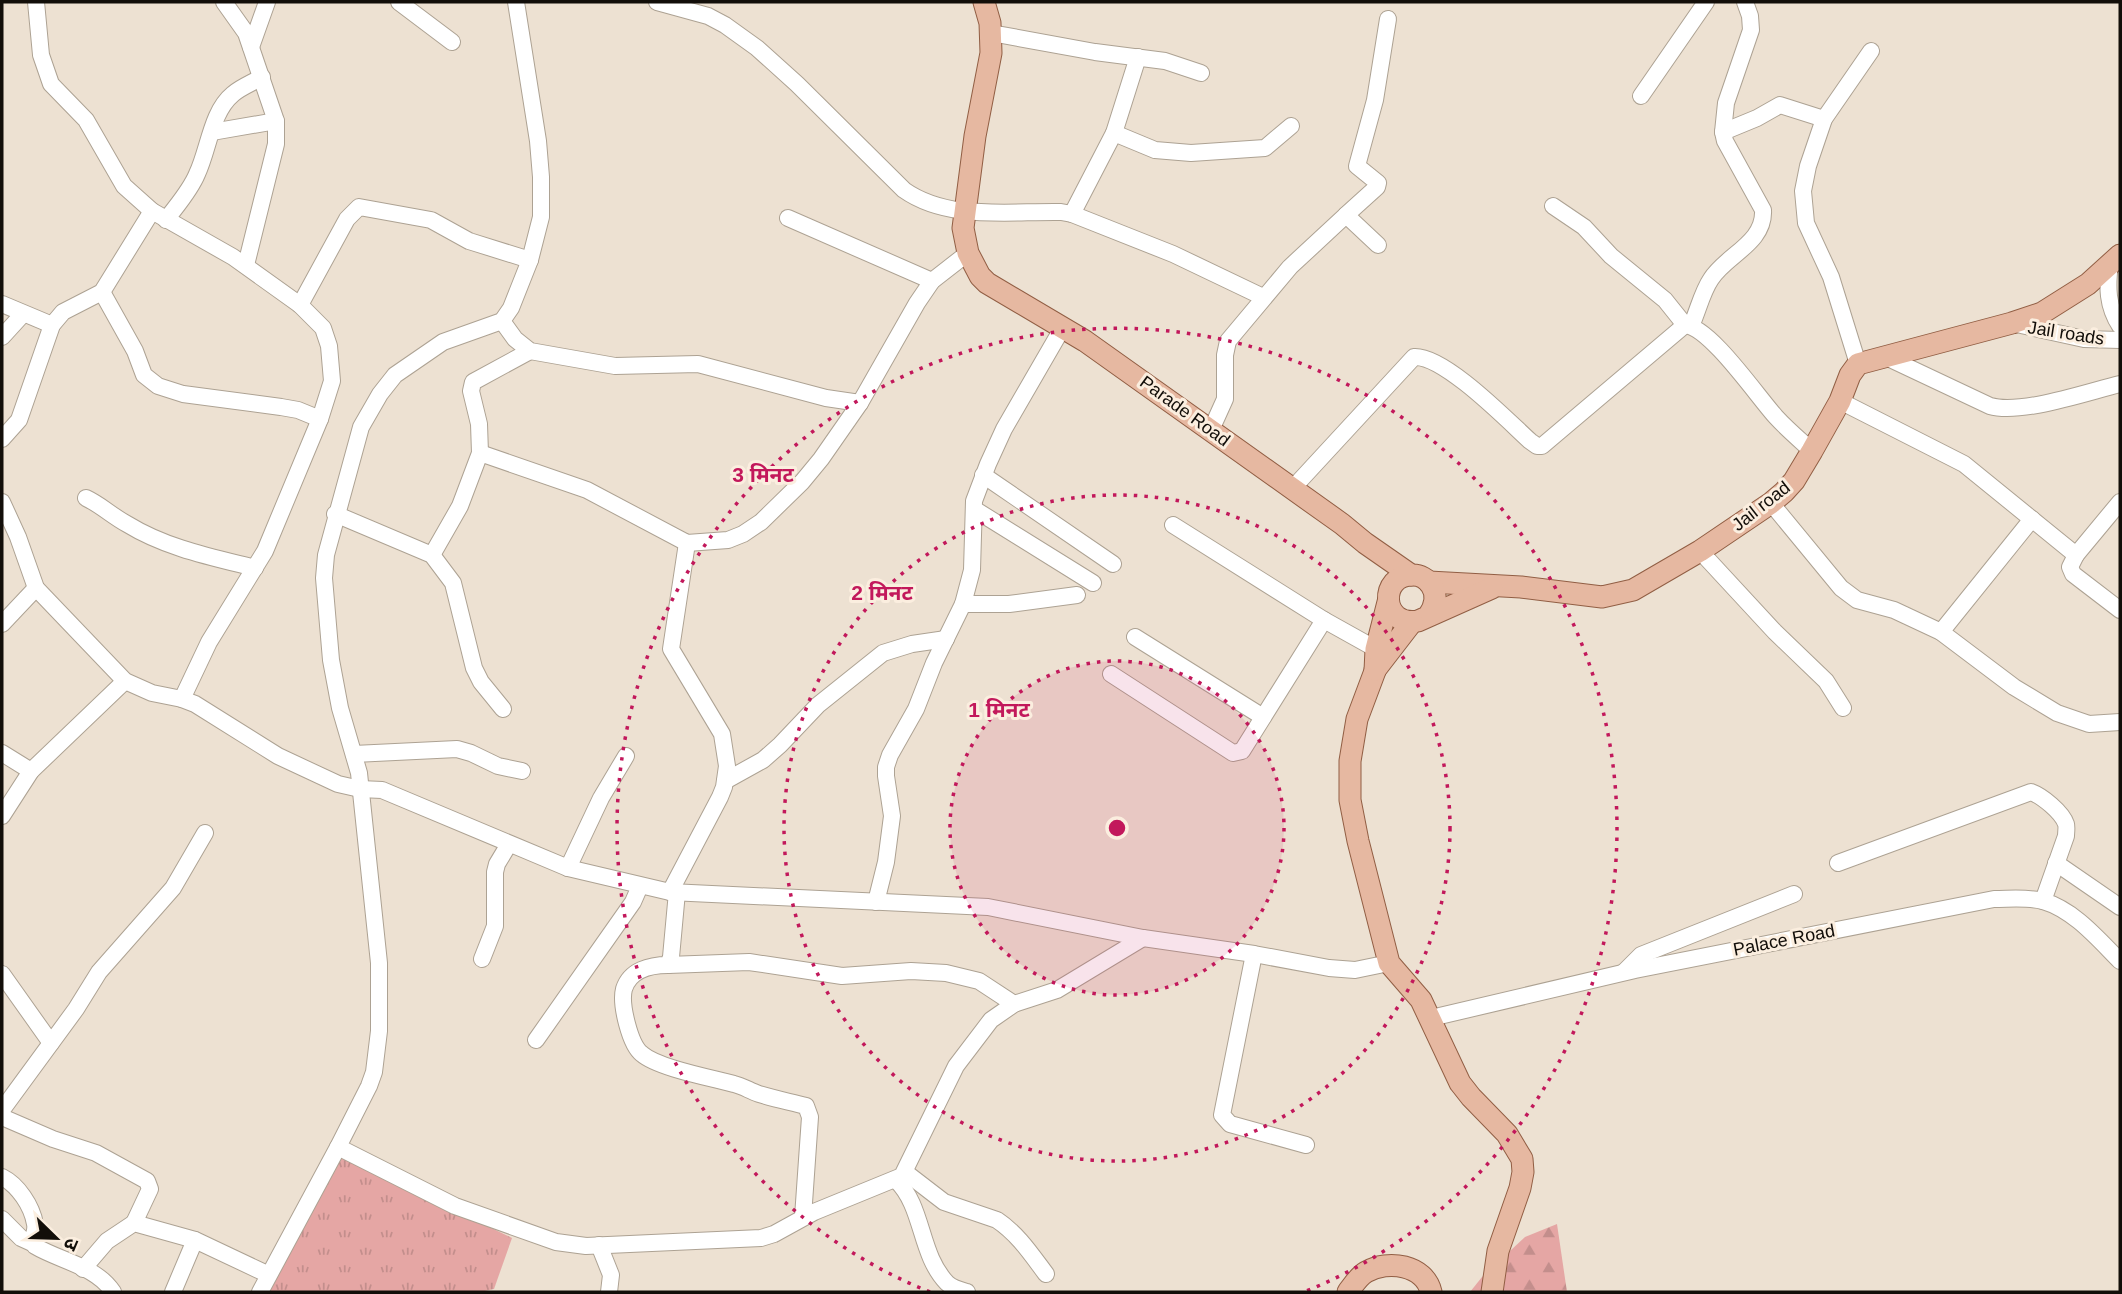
<svg xmlns="http://www.w3.org/2000/svg" width="2122" height="1294" viewBox="0 0 2122 1294" font-family="Helvetica,'Noto Sans Devanagari',sans-serif">
<style>
.grass{fill:url(#grass-tufts)}
.forest{fill:url(#forest-firs)}
.lines{fill:none;stroke-linecap:round;stroke-linejoin:round}
.minor-casing{stroke:#ada293;stroke-width:18}
.major-casing{stroke:#915e44;stroke-width:23}
.minor{stroke:#fff;stroke-width:16}
.major{stroke:#e6b8a1;stroke-width:21}
.ring{fill:none;stroke:#c2185b;stroke-width:3.5;stroke-dasharray:3.5 7}
.labels{text-anchor:middle;dominant-baseline:central;stroke-width:6;stroke-linejoin:round;paint-order:stroke}
.street-label{font-size:18px;fill:#120e09;stroke:#fbeedf}
.centre{fill:#c2185b;stroke:#fbeedf;stroke-width:3.5}
.ring-label{font-size:21px;text-anchor:middle;font-weight:bold;fill:#c2185b;stroke:#fbeedf;stroke-width:6;stroke-linejoin:round;paint-order:stroke}
</style>
<defs>
<pattern id="grass-tufts" width="24" height="20" patternUnits="userSpaceOnUse" patternTransform="scale(1.75)"><rect width="24" height="20" fill="#e5a6a4"/><path d="M3 7l-1-3M5 7V3M7 7l1-3M15 17l-1-3M17 17v-4M19 17l1-3" fill="none" stroke="#c38e8c"/></pattern>
<pattern id="forest-firs" width="22" height="20" patternUnits="userSpaceOnUse" patternTransform="scale(1.75)"><rect width="22" height="20" fill="#e5a6a4"/><path d="M5 1l3.5 6h-7zM16 11l3.5 6h-7z" fill="#c38e8c"/></pattern>
</defs>
<rect width="100%" height="100%" fill="#ede1d2"/>
<polygon class="grass" points="338,1154 512,1238 494,1289 480,1292 269,1292"/>
<polygon class="forest" points="1557,1224 1567,1292 1470,1292 1482,1277 1525,1237"/>
<g class="lines">
<g class="minor-casing">
<g id="minor">
<polyline points="36,2 41,55 51,84 86,120 124,186 152,211 233,257 300,305 323,328 329,346 332,381 320,419 265,551 209,642 182,699"/>
<polyline points="224,2 246,33 276,121 276,144 246,265"/>
<polyline points="399,2 452,42"/>
<polyline points="516,2 538,141 541,177 541,217 530,260 511,308 502,321 443,342 395,375 380,394 361,427 326,555 324,578 331,660 340,708 359,773 379,963 379,1031 374,1072 369,1086 338,1147 455,1206 556,1242 586,1246 761,1238 774,1234 814,1212 902,1176 956,1066 991,1020 1014,1004 1057,990 1143,938"/>
<path d="M657,2L708,16L725,25L757,48L797,84L904,190C948,221 1009,211 1061,212L1072,214L1173,254L1263,297"/>
<polyline points="991,33 1095,52 1165,61 1201,73"/>
<polyline points="251,47 267,2"/>
<polyline points="1641,96 1706,2"/>
<polyline points="212,132 276,121"/>
<polyline points="1723,132 1757,118 1780,105 1824,119"/>
<polyline points="1114,133 1155,150 1191,153 1265,148 1291,126"/>
<path d="M1553,206L1584,227L1611,256L1665,300L1685,325C1710,327 1757,396 1776,417C1787,429 1800,440 1812,451"/>
<polyline points="1072,214 1114,133 1138,57"/>
<polyline points="1346,215 1377,187 1378,183 1357,166 1375,100 1388,19"/>
<polyline points="788,218 932,281"/>
<path d="M166,220C177,205 190,191 197,174C209,149 211,112 233,94C241,87 252,83 262,77"/>
<path d="M2110,263C2107,287 2107,306 2120,326"/>
<polyline points="102,292 135,351 144,375 158,386 183,394 281,407 298,410 320,419"/>
<polyline points="2,304 52,325"/>
<polyline points="300,305 347,219 359,207 431,220 469,241 530,260"/>
<polyline points="502,321 515,339 530,351 615,366 698,364 826,398 860,403"/>
<polyline points="2012,323 2084,339 2120,340"/>
<path d="M1691,326C1698,311 1702,292 1711,279C1726,255 1765,243 1763,210L1725,141L1723,132L1726,103L1751,30L1750,16L1745,2"/>
<polyline points="2,337 23,314"/>
<path d="M1884,356L1990,406C2021,415 2087,392 2120,384"/>
<polyline points="1858,364 1831,277 1806,223 1803,191 1808,166 1824,119 1871,51"/>
<polyline points="1840,401 1964,464 2076,555 2120,502"/>
<polyline points="1211,430 1225,399 1225,355 1228,341 1290,267 1346,215 1378,245"/>
<polyline points="2,439 19,420 52,325 63,312 102,292 152,211"/>
<polyline points="480,453 587,490 687,543 728,540 743,534 761,522 802,482 821,459 860,403 917,303 932,281 968,253"/>
<polyline points="983,475 1113,564"/>
<path d="M1293,488L1414,357C1444,355 1508,421 1530,441L1537,446H1542L1685,325"/>
<path d="M86,498C101,505 112,516 127,524C166,548 211,557 255,568"/>
<polyline points="2,502 18,537 36,588 125,681 152,693 182,699 195,704 278,756 338,784 360,789 382,790 568,868 670,892 988,907 1143,938 1254,954 1329,968 1355,970 1389,963"/>
<polyline points="1771,503 1841,588 1857,600 1894,610 1941,632 2014,687 2057,713 2089,724 2120,722"/>
<polyline points="974,509 1093,583"/>
<polyline points="335,514 432,555 453,583 474,668 481,682 503,709"/>
<polyline points="1173,525 1324,620 1376,649"/>
<polyline points="1700,551 1775,632 1826,681 1843,708"/>
<polyline points="432,555 460,506 480,453 479,424 471,391 473,382 530,351"/>
<polyline points="2076,555 2070,567 2073,574 2120,610"/>
<polyline points="963,604 1009,604 1077,595"/>
<polyline points="2,624 36,588"/>
<polyline points="1941,632 2032,519"/>
<polyline points="1135,637 1263,717"/>
<polyline points="1111,674 1233,753 1242,751 1324,620"/>
<polyline points="2,753 31,771"/>
<polyline points="354,754 457,749 471,753 498,766 522,771"/>
<polyline points="725,781 763,760 780,745 818,705 883,653 912,644 946,639"/>
<polyline points="2,816 31,771 125,681"/>
<path d="M1838,863L2031,792C2042,796 2062,812 2066,824C2067,827 2066,833 2066,836L2043,901"/>
<polyline points="2056,863 2120,907"/>
<polyline points="568,868 601,798 626,756"/>
<polyline points="670,892 720,797 724,787 727,766 722,734 671,649 687,543"/>
<path d="M677,892L671,957L668,965C650,965 630,970 624,989C620,1004 630,1045 642,1054C658,1068 712,1078 734,1084C743,1086 750,1091 759,1094C775,1099 791,1102 806,1106L810,1117L803,1217"/>
<polyline points="876,902 886,862 892,816 886,776 886,767 890,755 916,709 934,663 963,604 972,570 974,501 988,464 1004,429 1063,327"/>
<polyline points="1254,954 1222,1115 1230,1124 1306,1145"/>
<polyline points="482,959 495,926 495,872 497,864 509,844"/>
<polyline points="668,965 749,962 842,976 911,971 946,973 979,981 1014,1004"/>
<polyline points="1624,972 1641,955 1794,894"/>
<polyline points="2,974 51,1043"/>
<path d="M1431,1018L1635,970L1994,899C2010,899 2028,897 2043,901C2074,910 2098,939 2120,961"/>
<polyline points="536,1040 633,902 640,886"/>
<polyline points="2,1110 76,1009 99,972 173,888 205,833"/>
<polyline points="2,1117 53,1139 96,1153 147,1181 150,1189 134,1223"/>
<path d="M905,1172L944,1202L997,1220C1018,1234 1031,1254 1046,1274"/>
<path d="M2,1177C18,1185 32,1206 35,1224C37,1233 30,1237 35,1246C60,1261 96,1266 113,1292"/>
<path d="M896,1180C924,1207 919,1254 947,1283C952,1288 960,1290 967,1292"/>
<polyline points="2,1219 21,1238 32,1243"/>
<polyline points="599,1245 611,1275 609,1292"/>
<polyline points="83,1269 107,1241 134,1223 195,1240 267,1274"/>
<polyline points="173,1292 195,1240"/>
<polyline points="260,1292 338,1147"/>
</g>
</g>
<g class="major-casing">
<g id="major">
<polyline points="984,2 990,23 991,53 975,136 963,228 968,253 980,276 987,283 1085,341 1342,524 1365,543 1411,575"/>
<polyline points="1429,582 1521,587 1602,597 1633,590 1700,551 1771,503 1784,492 1794,481 1812,451 1840,401 1850,375 1858,364 2012,323 2042,313 2088,284 2120,255"/>
<polyline points="1388,602 1376,649 1375,671 1357,719 1350,761 1350,800 1358,841 1389,963 1421,1000 1460,1083 1471,1097 1507,1134 1522,1159 1523,1172 1520,1188 1498,1251 1492,1292"/>
<path d="M1429,615C1435,606 1438,595 1431,585C1427,579 1420,575 1413,575C1379,574 1380,627 1418,621L1492,588"/>
<polyline points="1375,670 1412,622"/>
<path d="M1348,1292C1353,1285 1359,1276 1366,1272C1388,1259 1425,1265 1431,1292"/>
</g>
</g>
<use href="#minor" class="minor"/>
<use href="#major" class="major"/>
</g>
<circle cx="1117" cy="828" r="167" fill="#c2185b" fill-opacity=".12"/>
<g class="ring">
<circle cx="1117" cy="828" r="167"/>
<circle cx="1117" cy="828" r="333"/>
<path d="M930 1292A500 500 0 1 1 1304 1292"/>
</g>
<g class="labels">
<g class="street-label">
<text transform="translate(2066 333) rotate(9)">Jail roads</text>
<text transform="translate(1185 411) rotate(36)">Parade Road</text>
<text transform="translate(1761 506) rotate(-38)">Jail road</text>
<text transform="translate(1784 940) rotate(-11)">Palace Road</text>
</g>
</g>
<circle cx="1117" cy="828" r="10" class="centre"/>
<g class="ring-label">
<text x="763" y="482">3 मिनट</text>
<text x="882" y="600">2 मिनट</text>
<text x="999" y="717">1 मिनट</text>
</g>
<rect width="2122" height="1294" fill="none" stroke="#120e09" stroke-width="7"/>
<g transform="translate(56 1238) rotate(113)" stroke="#fbeedf" stroke-width="5" paint-order="stroke">
<path d="M0-5L12 26L0 18L-12 26Z" fill="#120e09"/>
<text y="-10" font-size="19" font-weight="bold" text-anchor="middle" fill="#120e09">उ</text>
</g>
</svg>
